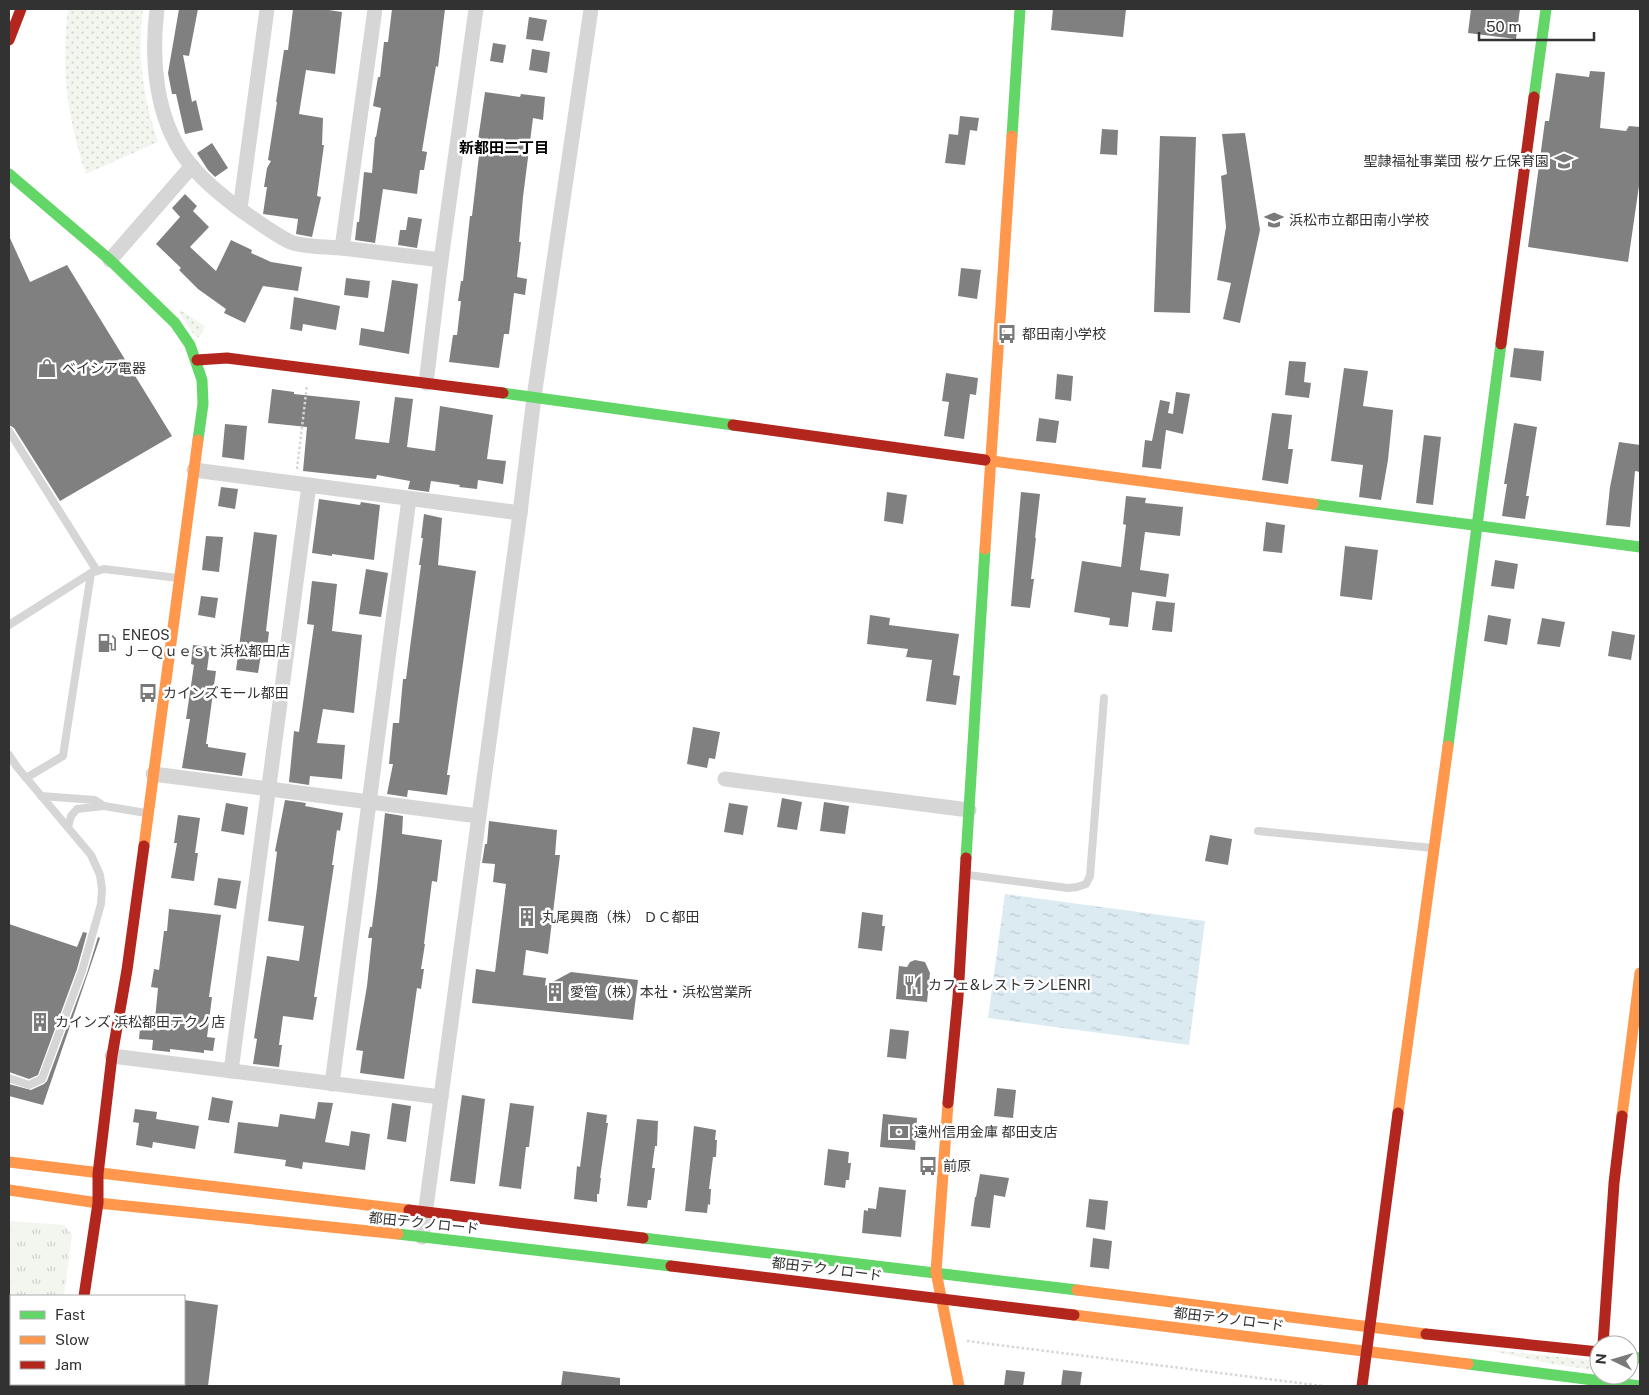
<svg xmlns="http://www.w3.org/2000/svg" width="1649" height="1395" viewBox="0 0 1649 1395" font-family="'Public Sans','Noto Sans JP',sans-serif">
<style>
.grass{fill:url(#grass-dots)}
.park{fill:url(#park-tufts)}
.water{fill:url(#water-ripples)}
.building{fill:#808080}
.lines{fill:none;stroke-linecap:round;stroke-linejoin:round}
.path{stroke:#d6d6d6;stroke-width:2.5;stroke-dasharray:2.5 2.5;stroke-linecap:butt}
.lane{stroke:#d6d6d6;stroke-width:8}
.street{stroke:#d6d6d6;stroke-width:15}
.fast{stroke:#63d668;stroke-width:11}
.slow{stroke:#ff974d;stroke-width:11}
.jam{stroke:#b3261e;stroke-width:11}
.labels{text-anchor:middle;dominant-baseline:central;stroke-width:5;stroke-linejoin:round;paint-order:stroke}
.poi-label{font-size:14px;fill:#323232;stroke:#fff;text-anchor:start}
.street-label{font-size:14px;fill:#323232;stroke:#fff}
.neighbourhood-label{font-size:15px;font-weight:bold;fill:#000;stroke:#fff}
</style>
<defs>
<pattern id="grass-dots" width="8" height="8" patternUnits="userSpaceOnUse" patternTransform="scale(1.25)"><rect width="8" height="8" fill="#f2f6ee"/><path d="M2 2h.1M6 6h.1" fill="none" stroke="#d0d3cd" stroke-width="1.8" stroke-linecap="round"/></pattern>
<pattern id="park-tufts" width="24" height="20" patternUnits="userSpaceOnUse" patternTransform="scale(1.25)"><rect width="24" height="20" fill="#f2f6ee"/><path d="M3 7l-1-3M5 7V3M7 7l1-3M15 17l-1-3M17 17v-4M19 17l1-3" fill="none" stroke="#d0d3cd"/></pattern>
<pattern id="water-ripples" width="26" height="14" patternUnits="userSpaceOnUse" patternTransform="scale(1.25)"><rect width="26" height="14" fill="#dcebf2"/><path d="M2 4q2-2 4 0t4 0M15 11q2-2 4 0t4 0" fill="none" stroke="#bdcad0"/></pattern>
</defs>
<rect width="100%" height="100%" fill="#fff"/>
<g class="grass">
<path d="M68,9H143C137,59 143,95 158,142L86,174C67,117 61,69 68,9Z"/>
<polygon points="180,310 205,326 199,338 195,336 179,313"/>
<polygon points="1483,1349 1599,1361 1599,1371 1553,1364"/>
</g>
<polygon class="park" points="9,1221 64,1225 72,1235 64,1296 11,1296 11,1384 53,1384 52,1386 9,1386"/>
<polygon class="water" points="1005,894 1205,921 1189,1045 988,1018"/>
<g class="building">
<polygon points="179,9 198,9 189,56 183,55 192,102 196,100 203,130 185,134 176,94 172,94 168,73"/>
<polygon points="293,9 322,9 342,12 335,74 306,70 299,114 323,118 322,145 324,145 317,196 321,197 312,237 296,234 298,219 263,214 267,187 264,187 267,168 271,161 268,160 277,102 276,102 284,50 288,50"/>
<polygon points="392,9 445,9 438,67 436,66 422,151 427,152 424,170 420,170 417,194 383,189 375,243 355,240 357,222 359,222 364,172 372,173 375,137 376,137 381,108 373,106 378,77 380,77 384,42 388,42"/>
<polygon points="1053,9 1126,9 1123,37 1051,30"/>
<polygon points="1471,9 1520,9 1516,39 1468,33"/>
<polygon points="529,17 547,20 543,41 526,39"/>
<polygon points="493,43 506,45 503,63 490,61"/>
<polygon points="532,49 550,52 547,73 529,70"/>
<polygon points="1590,71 1605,72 1600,128 1626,131 1629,126 1640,127 1640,179 1628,262 1528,247 1545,121 1549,121 1556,73 1589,77"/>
<polygon points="485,92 520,97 521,94 545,97 543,120 533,118 523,197 519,242 521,242 517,277 527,279 525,295 514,293 509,334 504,334 499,368 449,362 453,335 457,335 461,301 458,301 461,281 463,281 470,216 472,216 480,147 477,147"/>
<polygon points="960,116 979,118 977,131 970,130 965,165 945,163 949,134 958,135"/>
<polygon points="1102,129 1118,130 1117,155 1100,154"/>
<polygon points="1245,133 1260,230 1240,323 1223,319 1231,283 1217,280 1226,227 1221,176 1227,174 1222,134"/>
<polygon points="1160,136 1196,137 1190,313 1154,312"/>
<polygon points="212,143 228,168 215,177 208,170 197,153"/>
<polygon points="185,194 197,206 193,211 209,227 190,247 216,271 231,240 252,250 251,253 271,262 302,267 298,291 263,286 245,323 224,313 226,309 198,289 179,270 181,268 156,244 180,217 172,208"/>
<polygon points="408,217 422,219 417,248 398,245 400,230 406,230"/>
<polygon points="9,236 30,282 67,265 172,436 60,501 14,428 9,425"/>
<polygon points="961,268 981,270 977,299 958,296"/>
<polygon points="346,278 370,281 368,298 344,295"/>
<polygon points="392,280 418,284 409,354 359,345 361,328 384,332"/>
<polygon points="294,297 340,306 336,330 303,324 302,331 290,329"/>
<polygon points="1514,348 1544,351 1541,381 1510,377"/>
<polygon points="1289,361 1306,362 1304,382 1311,383 1309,398 1285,395"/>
<polygon points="1344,368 1368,371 1363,406 1393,410 1388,460 1381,500 1359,497 1363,465 1331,461"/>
<polygon points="946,373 978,378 976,395 970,394 964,439 944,436 949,402 942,401"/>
<polygon points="1057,374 1073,376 1071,401 1055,399"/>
<polygon points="272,389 294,392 294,394 360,401 355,439 389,443 395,397 413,399 407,447 435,451 440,406 493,415 487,459 506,461 503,484 478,480 477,489 459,487 460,485 431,481 429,492 408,489 410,481 377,475 376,479 303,471 307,427 268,423"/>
<polygon points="1176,392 1190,394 1183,434 1166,430 1161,469 1142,467 1145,440 1152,441 1160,400 1170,402 1168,413 1173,414"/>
<polygon points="1272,413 1292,415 1288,449 1293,449 1288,484 1262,480"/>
<polygon points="1039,418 1059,421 1056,443 1036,441"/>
<polygon points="1514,423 1537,427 1526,496 1529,496 1525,519 1502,516 1507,484 1504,484"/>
<polygon points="225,424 247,426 244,460 222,457"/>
<polygon points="1424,435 1441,437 1433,505 1416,503"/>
<polygon points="1619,442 1640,445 1640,472 1635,471 1630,527 1606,525 1610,487"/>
<polygon points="221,487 238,489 235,509 218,506"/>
<polygon points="887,492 907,495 903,524 884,521"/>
<polygon points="1021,492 1040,494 1035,538 1036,538 1031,579 1034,579 1030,608 1011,606"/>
<polygon points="1126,496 1146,498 1145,503 1183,507 1180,536 1145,532 1140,570 1169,574 1166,597 1132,592 1128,627 1109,625 1110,618 1074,612 1082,561 1121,567 1126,525 1123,524"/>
<polygon points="319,499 360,505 361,502 380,505 374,560 332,554 332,556 312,553"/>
<polygon points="424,514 442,518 438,565 476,571 451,748 447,775 450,775 447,795 408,790 407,797 387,794 393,764 389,764 393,723 399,723 403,679 406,679 411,640 421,565 419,565 423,538 421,538"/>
<polygon points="1266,522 1285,525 1282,553 1263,551"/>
<polygon points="254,532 277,535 266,631 269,632 267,649 262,649 258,673 236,670"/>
<polygon points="206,536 223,537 219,572 202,570"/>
<polygon points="1345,546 1378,550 1372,600 1340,596"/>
<polygon points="1495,560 1518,564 1514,589 1491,586"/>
<polygon points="366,569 388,573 381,617 359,614"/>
<polygon points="312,581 337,584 332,631 362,635 354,713 323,709 317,743 345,745 342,779 310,776 309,785 289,782 294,731 299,732 314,625 307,624"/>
<polygon points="201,596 218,598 215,618 198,615"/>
<polygon points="1156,601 1175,603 1172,632 1152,630"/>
<polygon points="870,615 890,618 889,625 959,634 953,675 960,676 956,705 926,701 932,660 906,657 908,649 867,644"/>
<polygon points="1488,615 1511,619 1507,645 1484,641"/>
<polygon points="1542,618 1565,622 1560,647 1537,644"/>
<polygon points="1612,631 1635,635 1631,660 1608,656"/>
<polygon points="193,645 210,647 207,670 216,671 206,744 208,744 208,747 246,753 242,776 182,768 190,719 186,719 194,665 191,664"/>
<polygon points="693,727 720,732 715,759 709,758 707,768 687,764"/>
<polygon points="782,798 802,802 797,830 777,827"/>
<polygon points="285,800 306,803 305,806 343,813 340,831 337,830 332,865 334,865 314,997 317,997 313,1020 283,1016 279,1045 282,1045 279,1067 253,1064 257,1039 254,1038 267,956 299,961 304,926 268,921 277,852 275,851"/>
<polygon points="824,802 849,806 845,834 820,831"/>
<polygon points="226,803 248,807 244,835 221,831"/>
<polygon points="729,803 748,806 743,835 724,832"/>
<polygon points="385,813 403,816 402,834 442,840 437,882 432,881 424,944 425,944 421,969 424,969 421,989 417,988 404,1079 360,1073 363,1051 356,1050 367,986 372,938 368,938 370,927 372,927 377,888"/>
<polygon points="178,815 200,818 195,853 198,853 194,881 171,878 177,843 174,843"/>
<polygon points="489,821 557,830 555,855 560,855 548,954 526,950 523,975 546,978 545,986 571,972 638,980 633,1020 472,1003 476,969 495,972 506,884 493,882 495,864 482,863 485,844 487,844"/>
<polygon points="1210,835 1232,839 1228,865 1205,861"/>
<polygon points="218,878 241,881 236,909 214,905"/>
<polygon points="169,909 221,915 209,997 212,997 207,1037 215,1038 213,1051 204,1050 204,1053 170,1049 170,1052 152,1050 153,1040 139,1039 141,1017 155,1019 158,988 151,987 154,969 159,970 164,931 167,931"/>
<polygon points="862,912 883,915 882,926 885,926 882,951 858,948"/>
<polygon points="9,924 77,947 83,932 87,933 77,969 38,1075 29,1079 9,1072"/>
<polygon points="98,937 100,938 43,1105 9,1096 9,1084 31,1090 44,1084 47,1081 87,973"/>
<polygon points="915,960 925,962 930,973 927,1002 896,999 899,966 907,967 910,962"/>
<polygon points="890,1029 909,1031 906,1059 887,1057"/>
<polygon points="997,1088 1016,1090 1013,1118 994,1116"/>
<polygon points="462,1095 485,1099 475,1184 450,1181"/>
<polygon points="212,1097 233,1101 229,1123 208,1120"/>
<polygon points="318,1102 333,1103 325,1142 349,1146 351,1131 370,1134 365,1170 303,1162 302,1169 285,1166 286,1160 234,1153 238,1122 278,1127 280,1114 315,1119"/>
<polygon points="392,1103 411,1106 406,1142 387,1139"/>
<polygon points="510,1103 534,1106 529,1147 526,1147 521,1189 499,1186"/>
<polygon points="135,1109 157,1112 156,1119 199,1126 195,1149 153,1142 152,1148 136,1145 139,1123 133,1122"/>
<polygon points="587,1112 607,1115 606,1123 608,1123 600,1178 601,1178 599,1194 597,1194 597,1202 574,1199 577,1166 580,1167"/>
<polygon points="883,1114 917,1118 915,1150 880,1147"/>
<polygon points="637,1119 658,1121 657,1146 655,1146 652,1168 655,1168 651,1200 648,1200 647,1208 627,1206"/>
<polygon points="694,1126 716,1130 715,1140 717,1140 716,1157 713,1157 709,1189 711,1189 710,1205 708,1204 707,1213 685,1211"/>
<polygon points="828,1149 849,1152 848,1163 851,1163 849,1180 846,1180 845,1188 824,1185"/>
<polygon points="980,1174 1009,1178 1005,1197 994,1195 990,1228 971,1226 975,1197 976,1197"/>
<polygon points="879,1187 906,1190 901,1237 862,1233 864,1210 868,1211 868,1208 876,1209"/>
<polygon points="1089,1199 1108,1201 1105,1230 1086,1227"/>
<polygon points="1093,1238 1112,1241 1109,1269 1090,1267"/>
<polygon points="184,1300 218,1305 208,1386 184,1386"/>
<polygon points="1006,1370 1025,1372 1023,1386 1004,1386"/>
<polygon points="1063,1370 1082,1372 1080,1386 1061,1386"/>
<polygon points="563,1371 620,1378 620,1386 561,1386"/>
</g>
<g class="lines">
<g class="path">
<polyline points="297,469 307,385"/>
<polyline points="967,1341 1323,1386"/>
</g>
<g class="lane">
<polyline points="9,431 97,571"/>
<polyline points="9,625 91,573 104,569 178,578"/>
<polyline points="9,755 17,767 91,855 100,875 102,889 101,904 82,971 42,1079 29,1085 9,1078"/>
<polyline points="26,778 63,756 91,573"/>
<polyline points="41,796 95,800 104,806 146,813"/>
<polyline points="68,827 71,816 77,809 104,806"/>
<polyline points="1258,831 1433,848"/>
<polyline points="968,875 1068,888 1077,887 1086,884 1090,876 1104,698"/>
</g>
<g class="street">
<path d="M157,9C151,58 155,117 186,159C200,178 220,194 238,208C251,217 279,238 293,243C308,247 326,247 342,248L375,9"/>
<polyline points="240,209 267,9"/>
<polyline points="342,248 441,260 476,9"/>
<polyline points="110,260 192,166"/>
<polyline points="426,383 441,260"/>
<polyline points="194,470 520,513"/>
<polyline points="153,774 478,816"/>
<polyline points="725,779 969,810"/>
<polyline points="112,1056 441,1097"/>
<polyline points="231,1071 309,485"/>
<polyline points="332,1084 409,499"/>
<polyline points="422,1237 520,513 534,397 591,9"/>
</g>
<g class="fast">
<polyline points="1534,97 1546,9"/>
<polyline points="1012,136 1020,9"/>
<polyline points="9,174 110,260 175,323 190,345 202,380 203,404 198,440"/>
<polyline points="503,393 733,425"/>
<polyline points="1313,504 1640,547"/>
<polyline points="1448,746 1501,344"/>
<polyline points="966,858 985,549"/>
<polyline points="398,1234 671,1266"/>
<polyline points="643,1238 1077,1290"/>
<polyline points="1629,1357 1640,1358"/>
<polyline points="1468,1364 1640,1386"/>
</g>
<g class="slow">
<polyline points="985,460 1313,504"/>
<polyline points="985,549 1012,136"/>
<polyline points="144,846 198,440"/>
<polyline points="948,1103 936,1272 959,1386"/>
<polyline points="1398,1113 1448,746"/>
<polyline points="1622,1116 1640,973"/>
<polyline points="9,1162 409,1210"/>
<polyline points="9,1190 98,1203 398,1234"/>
<polyline points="1077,1290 1426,1334"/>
<polyline points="1074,1315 1468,1364"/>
<polyline points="71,1384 71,1386"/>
</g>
<g class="jam">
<polyline points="9,40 21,9"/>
<polyline points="1501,344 1534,97"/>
<polyline points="197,360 227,358 503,393"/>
<polyline points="733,425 985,460"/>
<polyline points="948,1103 958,997 966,858"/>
<polyline points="409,1210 643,1238"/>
<polyline points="671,1266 1074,1315"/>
<polyline points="84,1296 98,1203 98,1174 112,1056 127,970 144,846"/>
<polyline points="1426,1334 1599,1352"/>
<polyline points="1603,1345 1614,1183 1622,1116"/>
<polyline points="1362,1386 1398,1113"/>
</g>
</g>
<defs>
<g id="school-bare" transform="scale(1.5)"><path d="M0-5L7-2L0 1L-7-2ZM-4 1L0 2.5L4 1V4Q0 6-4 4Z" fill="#7a7a7a" stroke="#fff" stroke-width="2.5" paint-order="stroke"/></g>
<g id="bus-bare" transform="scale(1.5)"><path d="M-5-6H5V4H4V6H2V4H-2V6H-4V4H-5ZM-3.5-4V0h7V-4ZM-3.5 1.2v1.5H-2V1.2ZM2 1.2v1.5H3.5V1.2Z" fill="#7a7a7a" stroke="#fff" stroke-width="2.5" paint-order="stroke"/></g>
<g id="shop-bare" transform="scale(1.5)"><path d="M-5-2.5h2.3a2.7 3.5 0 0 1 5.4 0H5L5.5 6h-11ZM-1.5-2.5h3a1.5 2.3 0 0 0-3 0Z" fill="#7a7a7a" stroke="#fff" stroke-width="2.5" paint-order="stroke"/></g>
<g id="fuel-bare" transform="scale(1.5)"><path d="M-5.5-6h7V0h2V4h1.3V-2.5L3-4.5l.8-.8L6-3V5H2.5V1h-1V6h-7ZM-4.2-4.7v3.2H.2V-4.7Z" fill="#7a7a7a" stroke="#fff" stroke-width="2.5" paint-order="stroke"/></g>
<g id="building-bare" transform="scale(1.5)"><path d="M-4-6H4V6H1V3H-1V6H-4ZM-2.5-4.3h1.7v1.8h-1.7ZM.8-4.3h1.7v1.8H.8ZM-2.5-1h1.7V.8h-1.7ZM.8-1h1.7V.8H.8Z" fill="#7a7a7a" stroke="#fff" stroke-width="2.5" paint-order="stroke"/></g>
<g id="restaurant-bare" transform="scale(1.5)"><path d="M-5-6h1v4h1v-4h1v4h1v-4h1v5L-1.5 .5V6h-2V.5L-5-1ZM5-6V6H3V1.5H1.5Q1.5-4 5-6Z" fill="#7a7a7a" stroke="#fff" stroke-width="2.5" paint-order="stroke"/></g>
<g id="bank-bare" transform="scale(1.5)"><path d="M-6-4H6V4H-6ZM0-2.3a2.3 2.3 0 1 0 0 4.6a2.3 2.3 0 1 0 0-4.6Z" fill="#7a7a7a" stroke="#fff" stroke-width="2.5" paint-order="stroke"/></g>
</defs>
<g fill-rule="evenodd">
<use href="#school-bare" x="1564" y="161"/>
<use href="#school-bare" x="1274" y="220"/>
<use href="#bus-bare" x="1007" y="334"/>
<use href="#shop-bare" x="47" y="368"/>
<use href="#fuel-bare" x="107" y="643"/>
<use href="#bus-bare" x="148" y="693"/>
<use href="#building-bare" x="527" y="917"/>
<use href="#restaurant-bare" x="913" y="985"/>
<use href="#building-bare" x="555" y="992"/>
<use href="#building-bare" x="40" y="1022"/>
<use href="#bank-bare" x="899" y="1132"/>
<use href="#bus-bare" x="928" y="1166"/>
</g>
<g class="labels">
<g class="poi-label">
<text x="1549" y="161" text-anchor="end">聖隷福祉事業団 桜ケ丘保育園</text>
<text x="1289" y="220">浜松市立都田南小学校</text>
<text x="1022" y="334">都田南小学校</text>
<text x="62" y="368">ベイシア電器</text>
<text x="122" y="635">ENEOS<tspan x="122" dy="16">Ｊ－Ｑｕｅｓｔ浜松都田店</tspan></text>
<text x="163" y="693">カインズモール都田</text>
<text x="542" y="917">丸尾興商（株） ＤＣ都田</text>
<text x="928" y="985">カフェ&amp;レストランLENRI</text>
<text x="570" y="992">愛管（株）本社・浜松営業所</text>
<text x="55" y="1022">カインズ 浜松都田テクノ店</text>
<text x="914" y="1132">遠州信用金庫 都田支店</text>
<text x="943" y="1166">前原</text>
</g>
<g class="street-label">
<text transform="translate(424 1223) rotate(6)">都田テクノロード</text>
<text transform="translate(827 1269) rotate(7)">都田テクノロード</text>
<text transform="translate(1229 1319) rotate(7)">都田テクノロード</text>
</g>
<g class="neighbourhood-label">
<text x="504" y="147">新都田二丁目</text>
</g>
</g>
<rect width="1649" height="1395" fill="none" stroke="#323232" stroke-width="20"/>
<rect x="10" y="1295" width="175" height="90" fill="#ffffff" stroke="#adadad"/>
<rect x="20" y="1311" width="25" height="8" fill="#63d668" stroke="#adadad"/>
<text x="55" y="1320" font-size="15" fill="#323232">Fast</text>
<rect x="20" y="1336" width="25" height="8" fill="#ff974d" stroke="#adadad"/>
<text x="55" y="1345" font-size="15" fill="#323232">Slow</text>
<rect x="20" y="1361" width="25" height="8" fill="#b3261e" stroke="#adadad"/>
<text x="55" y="1370" font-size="15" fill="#323232">Jam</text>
<g transform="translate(1614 1360) rotate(275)"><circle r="24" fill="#ffffff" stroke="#adadad"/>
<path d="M0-4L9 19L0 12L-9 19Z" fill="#7a7a7a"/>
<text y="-8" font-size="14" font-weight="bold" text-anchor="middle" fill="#323232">N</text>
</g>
<path d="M1479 32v8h115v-8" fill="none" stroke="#323232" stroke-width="2.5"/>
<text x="1486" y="32" font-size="15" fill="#323232" stroke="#ffffff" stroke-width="4" paint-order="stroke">50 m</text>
</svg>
